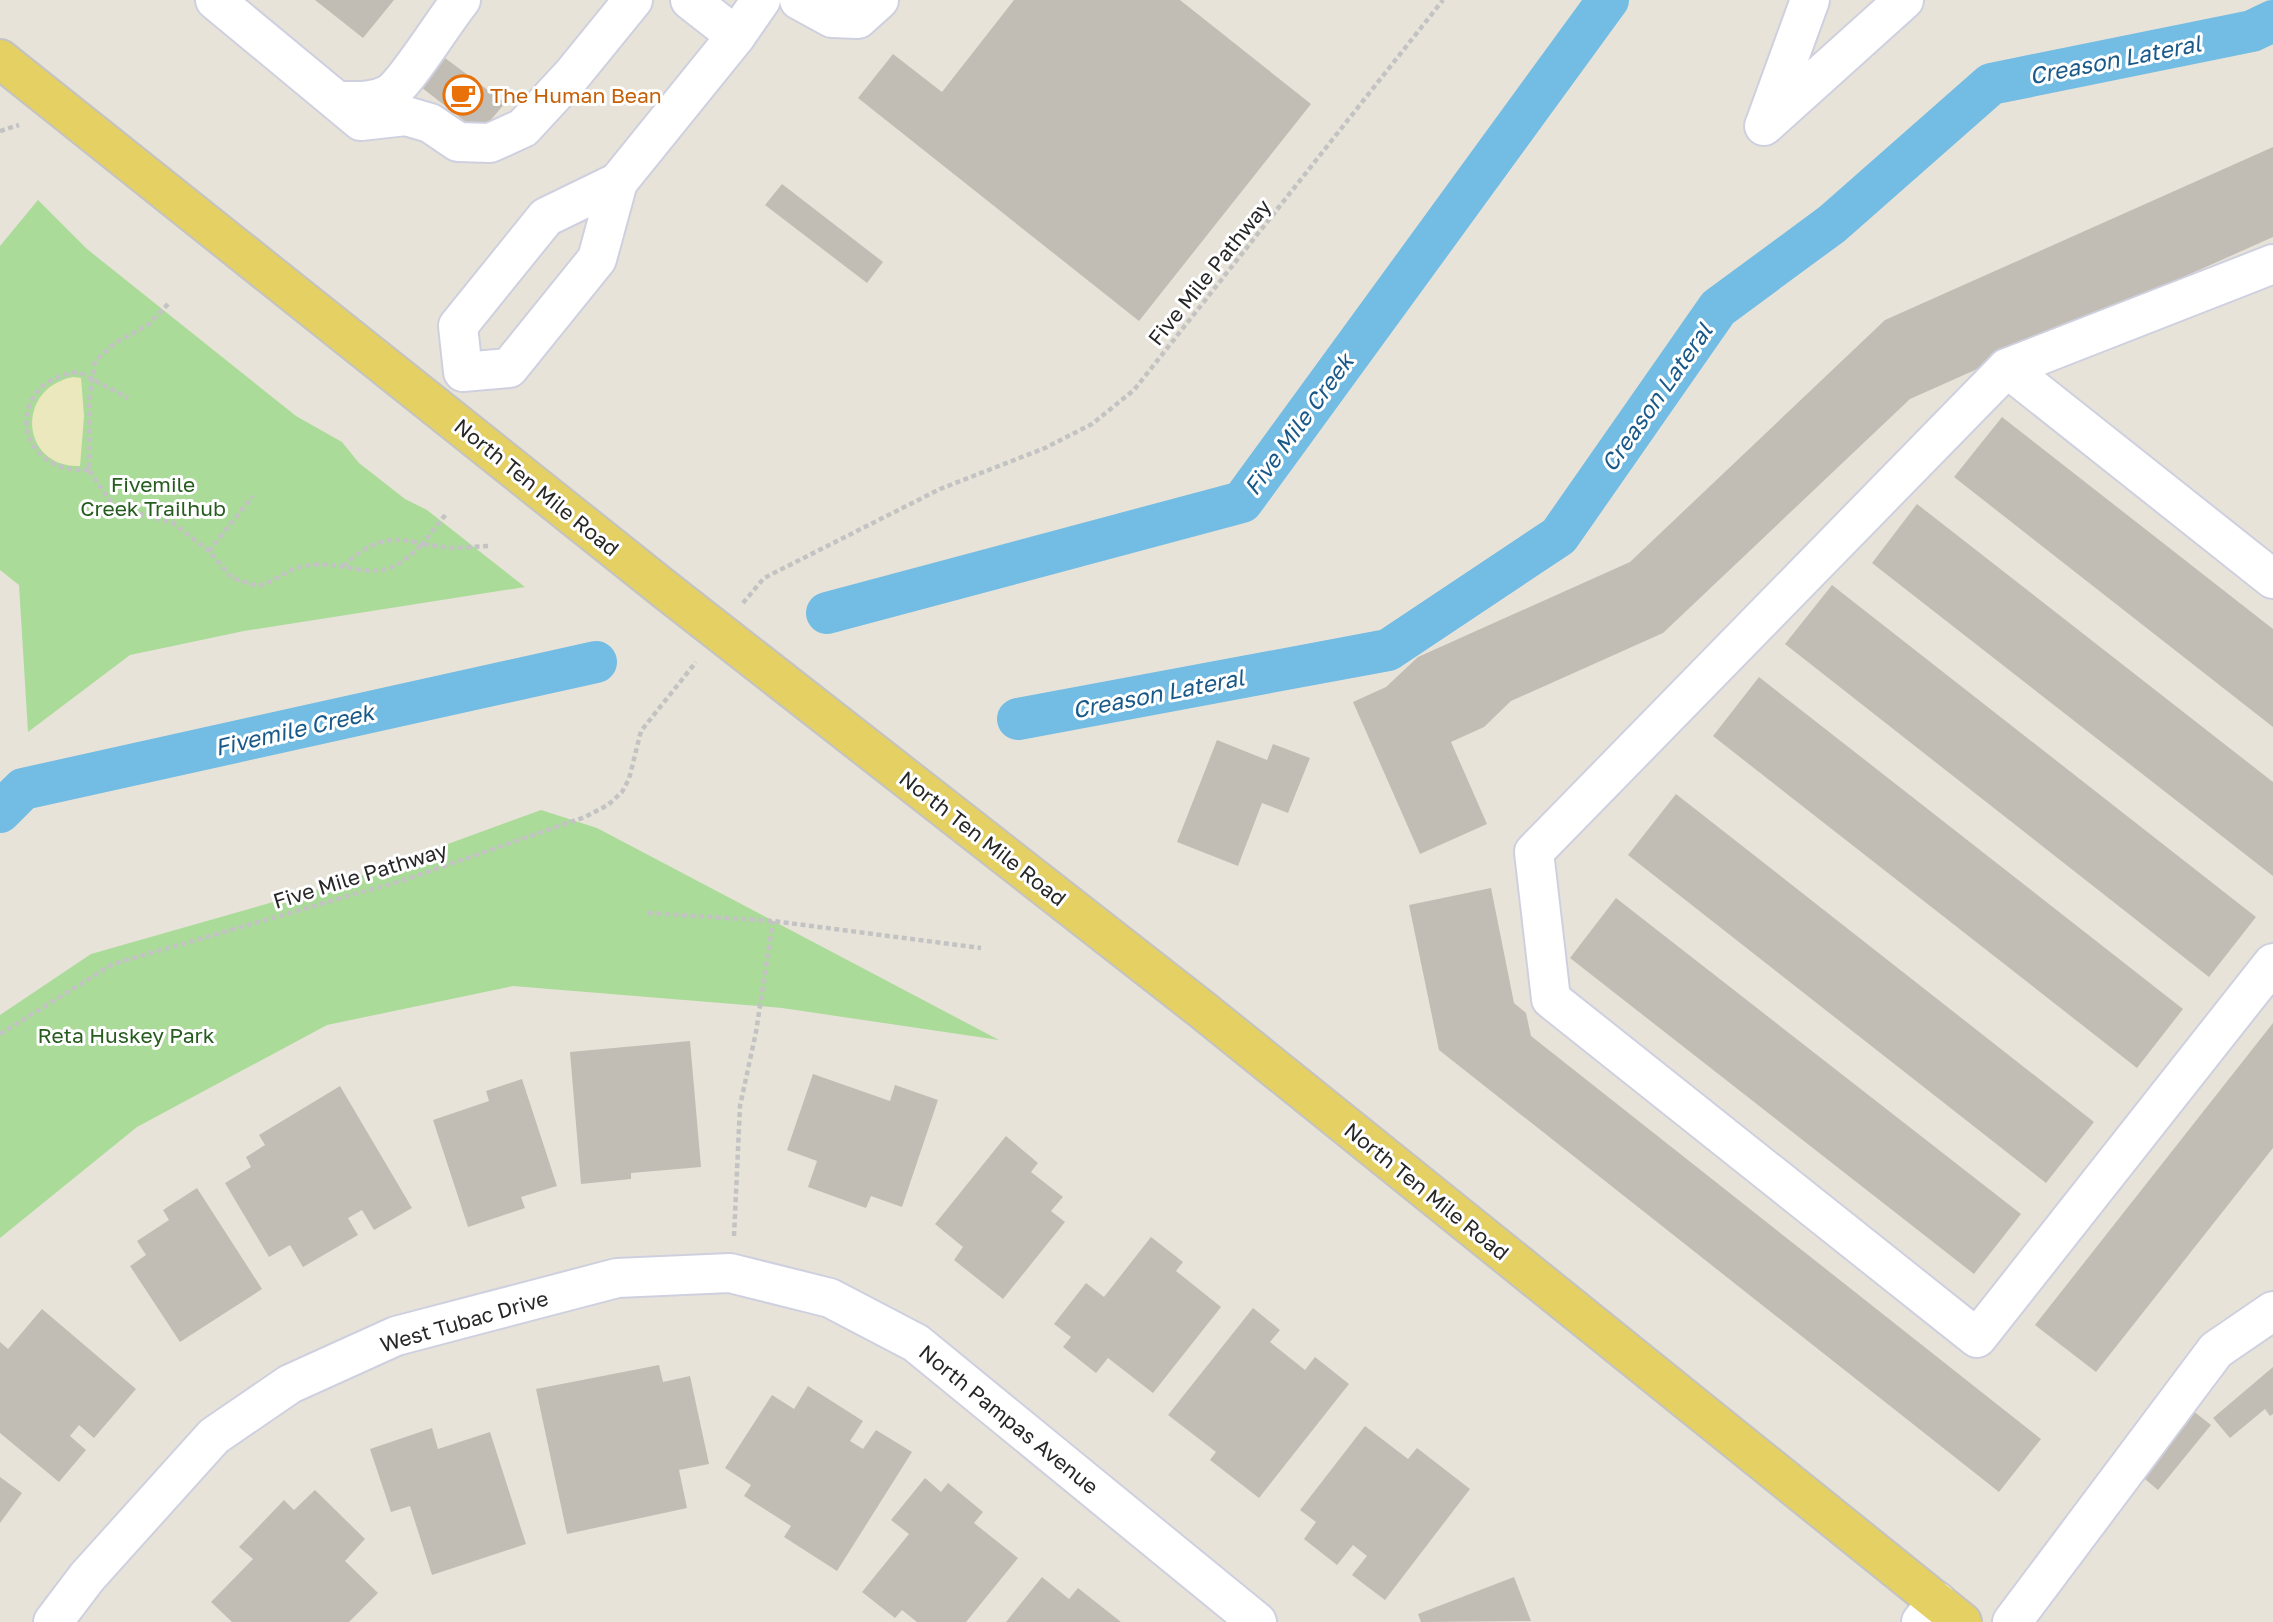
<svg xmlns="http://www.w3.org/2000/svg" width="2273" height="1622" viewBox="0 0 2273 1622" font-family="'Golos Text',sans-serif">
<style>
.green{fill:#aadb99}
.sand{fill:#ece8be}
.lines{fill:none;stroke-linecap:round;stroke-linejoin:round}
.canal{stroke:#73bce3;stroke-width:42}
.building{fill:#c1bdb5}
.minor-casing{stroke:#cfd0df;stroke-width:42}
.major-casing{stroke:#c3c3c3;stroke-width:42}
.path{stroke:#c3c3c3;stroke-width:4.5;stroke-dasharray:5 3.5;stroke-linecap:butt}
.minor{stroke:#fff;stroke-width:38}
.major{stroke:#e4d063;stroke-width:38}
.labels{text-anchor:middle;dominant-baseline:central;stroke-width:6;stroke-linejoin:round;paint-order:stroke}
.food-label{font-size:21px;fill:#c56008;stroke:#fff;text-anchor:start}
.street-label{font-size:21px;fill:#272727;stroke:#fff}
.park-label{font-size:21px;fill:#265c1e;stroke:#fff}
.water-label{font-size:23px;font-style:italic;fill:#18598a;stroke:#fff}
</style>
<rect width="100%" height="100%" fill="#e8e3d9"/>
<g class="green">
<polygon points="38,200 87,249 296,416 342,442 359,463 405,499 427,510 525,587 244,631 130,655 28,732 19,585 0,570 0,246"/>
<polygon points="541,810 597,828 999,1040 782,1008 513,986 327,1025 137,1127 0,1238 0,1015 91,954 347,881"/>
</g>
<path class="sand" d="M73,377L81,378L84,416L80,466C21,468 14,389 73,377Z"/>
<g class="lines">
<g class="canal">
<polyline points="827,613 1242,502 1608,0"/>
<polyline points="1018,719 1388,650 1559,536 1718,308 1832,224 1991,84 2252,31 2273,21"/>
<polyline points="0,812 23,789 596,662"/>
</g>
</g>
<g class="building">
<polygon points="315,0 394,0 363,38"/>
<polygon points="1014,0 1180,0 1311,104 1139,321 858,98 893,54 942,92"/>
<polygon points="445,58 505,103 480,133 421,87"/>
<polygon points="2273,147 2273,237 1910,399 1663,633 1511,701 1484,727 1451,742 1487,824 1420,854 1353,702 1386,687 1418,657 1630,562 1885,320"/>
<polygon points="782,184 883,262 867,283 765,205"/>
<polygon points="2002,417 2273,629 2273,727 1954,477"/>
<polygon points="1917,504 2273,782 2273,876 1872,563"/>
<polygon points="1832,585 2256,917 2209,977 1785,644"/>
<polygon points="1759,677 2183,1009 2137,1068 1713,736"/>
<polygon points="1217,740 1267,760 1273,744 1310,758 1288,813 1262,803 1238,866 1177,842"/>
<polygon points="1676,794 2094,1122 2046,1183 1628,855"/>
<polygon points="1491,888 1514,1003 1526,1013 1531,1036 2041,1439 1999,1492 1439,1050 1409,905"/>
<polygon points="1616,898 2021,1214 1974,1274 1570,958"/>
<polygon points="2273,1023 2273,1148 2096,1372 2035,1325"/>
<polygon points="690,1041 701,1167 631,1173 631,1179 581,1184 570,1052"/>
<polygon points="813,1074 890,1101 895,1085 938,1100 902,1207 871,1196 866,1208 808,1187 817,1161 787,1150"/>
<polygon points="522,1079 557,1186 521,1197 525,1208 468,1227 433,1120 489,1101 486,1091"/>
<polygon points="340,1086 412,1208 374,1230 362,1210 348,1218 358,1235 303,1267 290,1245 269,1257 225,1183 251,1167 246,1157 265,1145 259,1135"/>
<polygon points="1006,1136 1038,1163 1031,1172 1063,1197 1051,1211 1065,1222 1003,1299 954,1260 963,1247 935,1224"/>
<polygon points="197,1188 262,1289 180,1342 130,1266 146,1255 137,1241 169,1220 163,1210"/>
<polygon points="1151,1237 1183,1262 1176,1271 1221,1307 1153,1393 1108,1358 1096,1373 1063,1347 1071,1337 1054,1324 1086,1283 1104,1297"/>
<polygon points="1253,1308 1280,1330 1270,1342 1305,1370 1315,1357 1349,1384 1259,1498 1210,1460 1216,1452 1168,1415"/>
<polygon points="42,1309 136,1389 94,1438 79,1425 70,1436 86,1450 59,1482 0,1433 0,1342 8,1349"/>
<polygon points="659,1365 663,1382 690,1376 709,1464 679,1470 687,1508 567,1534 536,1389"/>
<polygon points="2273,1367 2273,1414 2270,1416 2265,1409 2230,1438 2213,1418"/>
<polygon points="808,1386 863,1421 850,1441 863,1449 876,1430 912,1452 837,1571 784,1537 791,1526 744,1496 751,1485 725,1468 772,1395 794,1409"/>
<polygon points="2192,1410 2211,1425 2158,1490 2139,1474"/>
<polygon points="1365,1426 1408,1459 1417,1448 1470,1489 1385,1600 1352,1575 1367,1556 1353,1545 1337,1565 1304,1539 1316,1522 1300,1510"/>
<polygon points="432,1428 438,1449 490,1432 526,1544 432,1575 410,1506 391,1512 370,1449"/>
<polygon points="0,1477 22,1493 0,1523"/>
<polygon points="925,1478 941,1492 948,1483 983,1512 974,1523 1018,1558 966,1622 917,1622 902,1610 895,1618 862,1592 909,1534 891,1520"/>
<polygon points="315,1490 365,1539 345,1561 378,1593 349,1622 232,1622 211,1602 253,1559 239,1547 284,1500 294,1510"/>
<polygon points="1042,1577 1069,1599 1078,1588 1121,1622 1006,1622"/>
<polygon points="1514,1577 1531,1621 1421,1622 1418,1614"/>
</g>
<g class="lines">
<g class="minor-casing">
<g id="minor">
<polyline points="215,0 361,121 406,116 430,123 458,142 490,143 523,128 572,75 633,0"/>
<polyline points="690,0 736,36"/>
<polyline points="799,0 832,18 858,19 879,0"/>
<path d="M344,101C359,101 373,102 387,95C404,87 445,19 461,0"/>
<polyline points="1766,121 1810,0"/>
<polyline points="1764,126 1904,0"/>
<polygon points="618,182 597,259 509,368 463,372 458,326 546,217"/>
<polyline points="618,182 736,36 761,0"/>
<polyline points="2273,264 2007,368 1534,852 1551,999 1977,1338 2273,963"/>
<polyline points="2007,368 2273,579"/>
<polyline points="53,1622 87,1577 214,1436 290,1384 396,1336 617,1278 730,1273 830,1298 916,1343 1257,1622"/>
<polyline points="1921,1622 1937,1601"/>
<polyline points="2012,1622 2216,1350 2273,1311"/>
</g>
</g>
<g class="major-casing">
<polyline id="major" points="0,59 668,592 1200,1008 1962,1622"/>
</g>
<g class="path">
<polyline points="0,131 19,125"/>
<path d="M168,304L148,325L115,343L95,361L89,400V470L110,501L129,511L173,523L209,551L232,578L258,586C275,582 287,569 304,566C356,557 375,594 422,544L452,548L489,546"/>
<path d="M89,470C11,474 4,379 79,372L128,398"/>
<polyline points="209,551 253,496"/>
<path d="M343,566C369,543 387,534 422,544L447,513"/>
<polyline points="743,603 764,578 940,489 1045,448 1092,424 1134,390 1443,0"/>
<polyline points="648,913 773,921 981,948"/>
<polyline points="0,1034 113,964 404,880 585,817 608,805 622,792 629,779 641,731 696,662"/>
<polyline points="734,1236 740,1106 756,1032 773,921"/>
</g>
<use href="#minor" class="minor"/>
<use href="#major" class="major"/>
</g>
<defs>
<g id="cafe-ring" transform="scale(2.0125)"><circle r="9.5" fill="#fff" stroke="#e8710a" stroke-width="1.5"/><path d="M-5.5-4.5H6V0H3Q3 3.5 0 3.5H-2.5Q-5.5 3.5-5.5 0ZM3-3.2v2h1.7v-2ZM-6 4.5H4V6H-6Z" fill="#e8710a"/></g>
</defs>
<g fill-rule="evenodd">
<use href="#cafe-ring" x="463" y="95"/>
</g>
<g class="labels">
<g class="food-label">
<text x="490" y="95">The Human Bean</text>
</g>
<g class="street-label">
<text transform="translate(1209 272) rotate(-51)">Five Mile Pathway</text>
<text transform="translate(537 487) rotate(39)">North Ten Mile Road</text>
<text transform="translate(983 838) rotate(38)">North Ten Mile Road</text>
<text transform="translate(360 875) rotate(-17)">Five Mile Pathway</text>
<text transform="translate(1427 1191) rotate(39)">North Ten Mile Road</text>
<text transform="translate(464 1321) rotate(-16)">West Tubac Drive</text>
<text transform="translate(1009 1419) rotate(39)">North Pampas Avenue</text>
</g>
<g class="park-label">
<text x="153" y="484">Fivemile<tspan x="153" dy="24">Creek Trailhub</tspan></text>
<text x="126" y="1035">Reta Huskey Park</text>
</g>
<g class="water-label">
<text transform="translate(2115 59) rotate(-11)">Creason Lateral</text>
<text transform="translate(1656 397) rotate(-55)">Creason Lateral</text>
<text transform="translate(1298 424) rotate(-54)">Five Mile Creek</text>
<text transform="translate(1158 693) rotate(-11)">Creason Lateral</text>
<text transform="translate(294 729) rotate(-13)">Fivemile Creek</text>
</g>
</g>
</svg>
